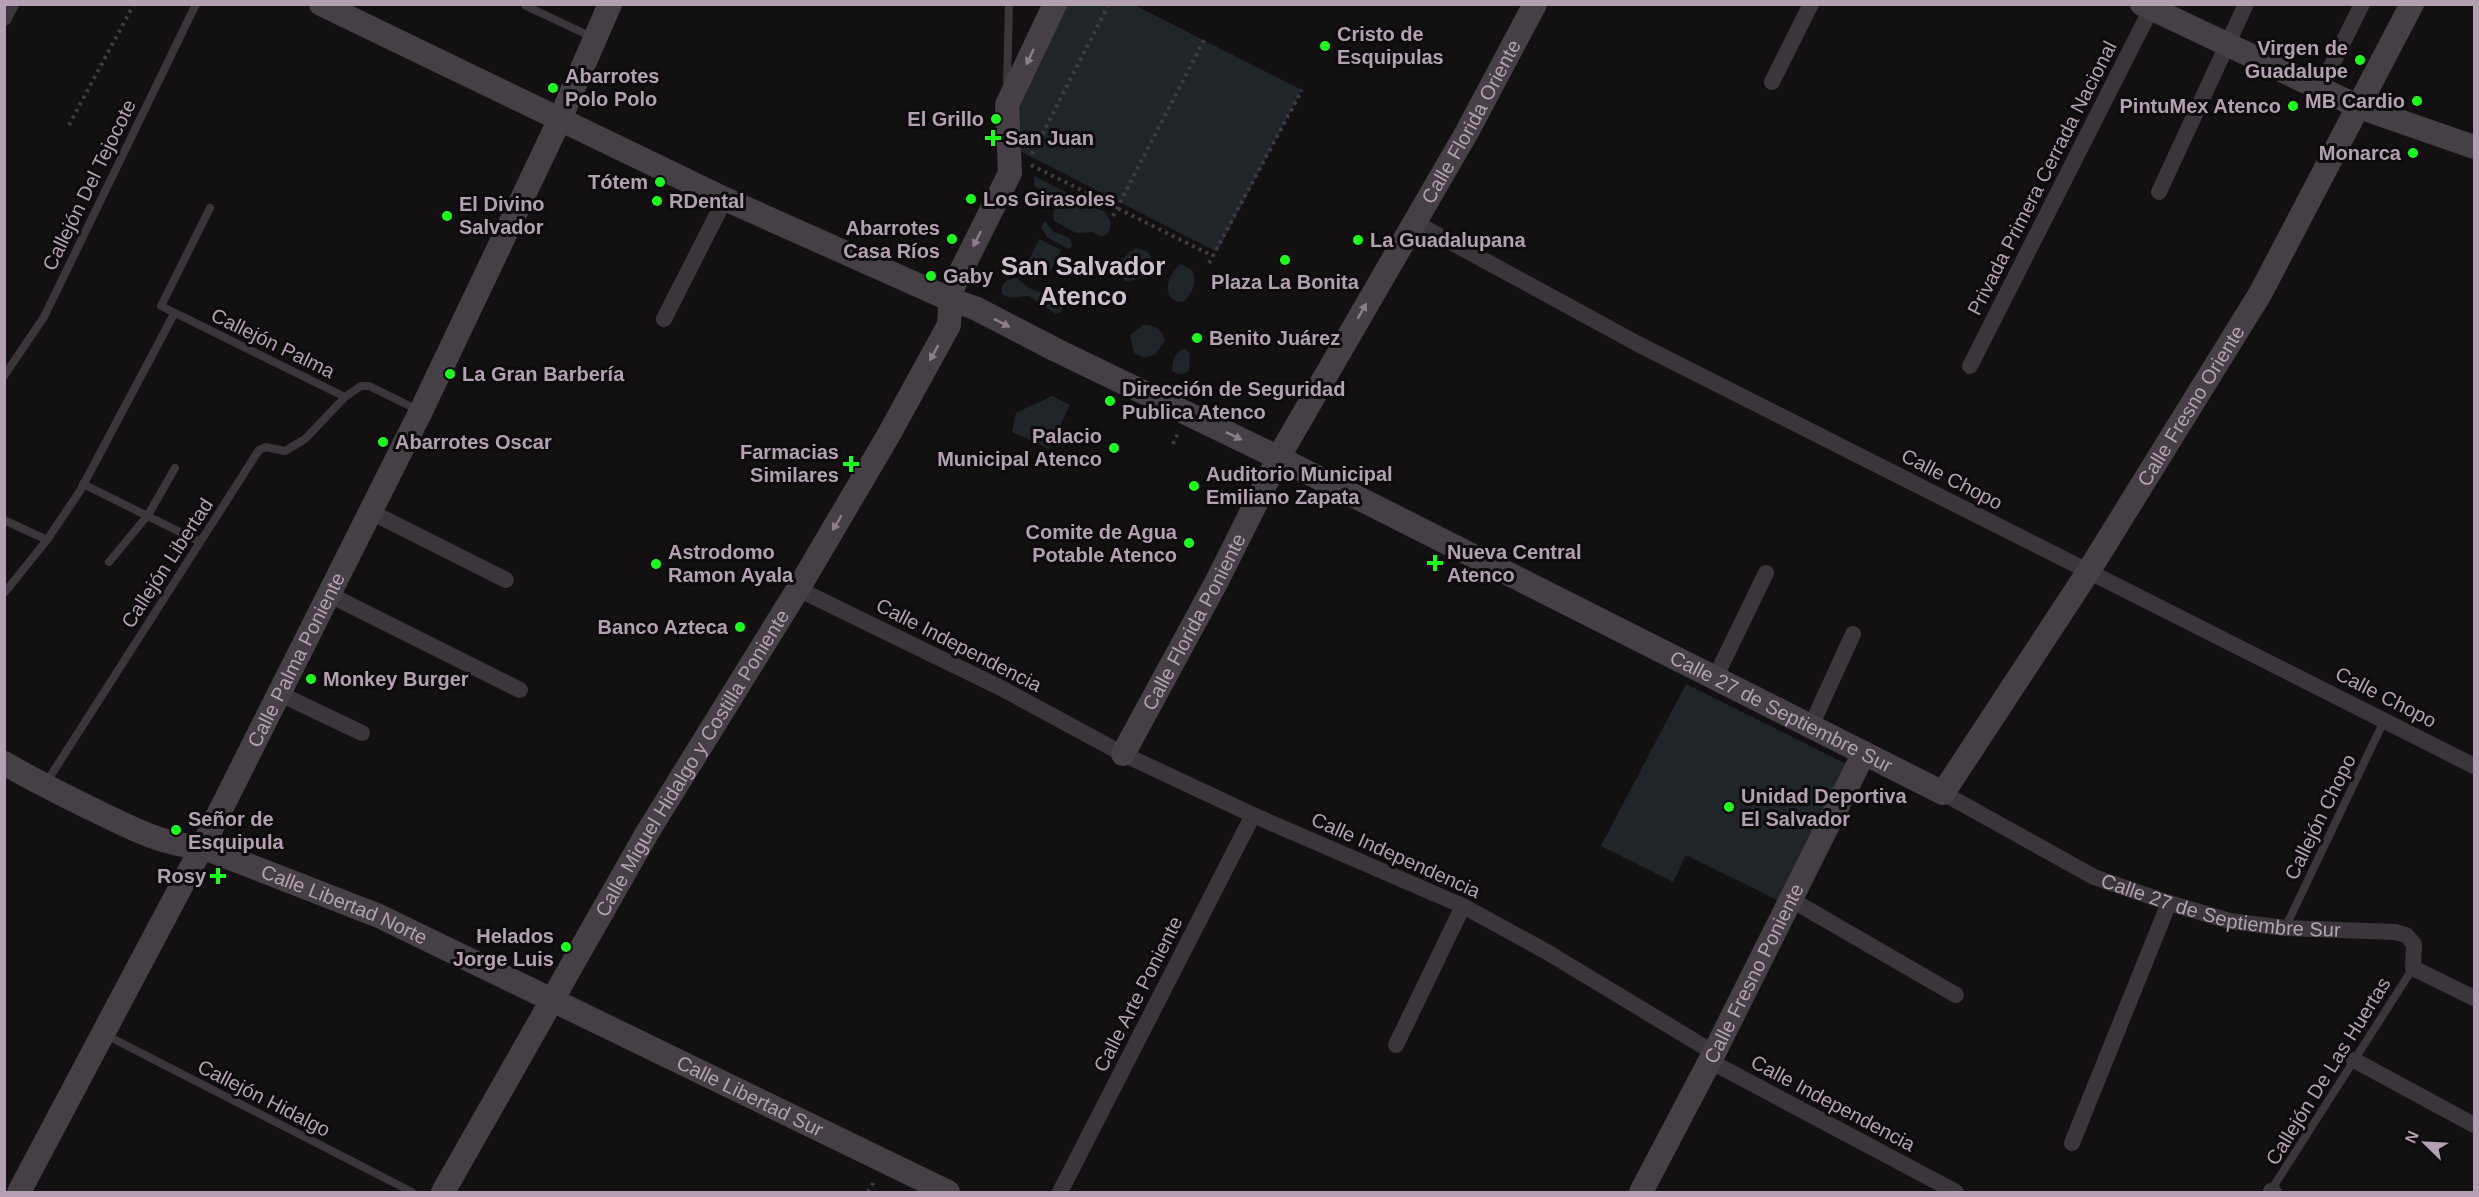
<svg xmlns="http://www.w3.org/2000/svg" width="2479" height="1197" viewBox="0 0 2479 1197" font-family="Arial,sans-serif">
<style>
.green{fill:#20252a}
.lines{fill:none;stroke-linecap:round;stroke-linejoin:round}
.path{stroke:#433b43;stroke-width:4;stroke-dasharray:3 4.5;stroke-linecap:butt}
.lane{stroke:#3c353b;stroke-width:8}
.street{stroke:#3c353b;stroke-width:16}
.secondary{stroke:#473f46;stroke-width:24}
.oneway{fill:#8e7e8d}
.poi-dot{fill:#1bff1c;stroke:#0d0b0c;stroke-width:2}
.labels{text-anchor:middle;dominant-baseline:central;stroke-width:6;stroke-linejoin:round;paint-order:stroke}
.poi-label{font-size:20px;font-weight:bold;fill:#b4a0b3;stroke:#0d0b0c;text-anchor:start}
.street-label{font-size:20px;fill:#b4a0b3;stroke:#0d0b0c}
.district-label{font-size:26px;font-weight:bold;fill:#d0c1cf;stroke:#0d0b0c}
</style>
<rect width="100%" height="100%" fill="#121011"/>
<g class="green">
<polygon points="1064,5 1134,5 1302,90 1217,252 1016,149 1013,106"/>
<polygon points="1034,176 1105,212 1111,222 1109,232 1102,237 1093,232 1076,233 1054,221 1053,214 1058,198 1041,192 1034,185"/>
<polygon points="1045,221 1053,231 1071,239 1072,247 1068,249 1047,237 1041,227"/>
<polygon points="1039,239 1061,250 1050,272 1028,262"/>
<path d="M1136,248L1147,251L1152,258C1149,273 1140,281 1125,281L1121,273L1122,259Z"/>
<path d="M1181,264L1192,270C1197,283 1193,293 1183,302C1159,302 1167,273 1181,264Z"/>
<path d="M1017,278C1028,289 1040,296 1056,291L1065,300L1061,312L1056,314L1029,296C1018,296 1012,301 1002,294C1000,283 1006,279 1017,278Z"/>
<path d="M1143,325C1155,324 1161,329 1165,340L1156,354L1145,358L1134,353L1130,335Z"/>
<path d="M1185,349L1190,354L1189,371C1182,375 1179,375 1172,371C1172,361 1175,351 1185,349Z"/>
<polygon points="1052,396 1070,405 1049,449 1012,432 1016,413"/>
<polygon points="1686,684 1856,769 1787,905 1686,855 1673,882 1601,846"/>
</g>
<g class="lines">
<g class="path">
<polyline points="69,125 134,4"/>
<polyline points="1032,154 1109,4"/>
<polyline points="1031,165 1213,256"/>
<polyline points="1113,216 1204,40"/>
<polyline points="1209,263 1302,90"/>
<polyline points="1173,444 1179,431"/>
<polyline points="868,1192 875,1180"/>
</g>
<g class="lane">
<polyline points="526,6 592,37"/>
<polyline points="1007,85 1009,4"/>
<polyline points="210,208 161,306 345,397 361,386 369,386 420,411"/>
<polyline points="4,376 44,317 196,4"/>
<polyline points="83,484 200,542"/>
<polyline points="4,520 47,540"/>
<polyline points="109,562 148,515 175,468"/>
<polyline points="5,592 47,540 80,491 174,314"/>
<polyline points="46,783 259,450 266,447 285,451 305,439 345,397"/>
<polyline points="2285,928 2384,721"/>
<polyline points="106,1035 412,1192"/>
<polyline points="2270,1192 2413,968"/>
</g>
<g class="street">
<polyline points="4,18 11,4"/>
<polyline points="1772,82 1811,4"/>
<polyline points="2320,89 2362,4"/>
<polyline points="2159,192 2246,4"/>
<polyline points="1414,222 1638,344 2474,766"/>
<polyline points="664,319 725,199"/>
<polyline points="1970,366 2151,9"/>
<polyline points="371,512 506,580"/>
<polyline points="798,589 1003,689 1123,754 1253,815 1463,906 1547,952 1706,1048 1719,1066 1956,1192"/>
<polyline points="328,594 520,690"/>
<polyline points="1715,678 1766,573"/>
<polyline points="278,693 362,733"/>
<polyline points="1811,726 1853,634"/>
<path id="s1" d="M1943,793L2094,877L2169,903L2230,921L2285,928L2395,932L2406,935L2414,944L2413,968L2474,998"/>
<polyline points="1790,899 1956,995"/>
<polyline points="1396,1045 1463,906"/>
<polyline points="2354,1060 2474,1125"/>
<polyline points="2072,1143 2169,903"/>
<polyline points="2271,1191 2274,1192"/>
<polyline points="1060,1192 1253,815"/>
</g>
<g class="secondary">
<path id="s2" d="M321,4L725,199L949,299L975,308L1056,350L1279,458L1943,793L2088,572L2260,294L2412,4"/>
<polyline points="2142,4 2359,107 2474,147"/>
<path id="s3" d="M1123,754L1217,581L1281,453L1467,132L1535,4"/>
<path id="s4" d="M4,763C35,781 65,796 96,811C129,827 164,846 202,847L379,916L948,1192"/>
<path id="s5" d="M19,1192L202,847L421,411L560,119L610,4"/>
<path id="s6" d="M443,1192L647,833L798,589L888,436L949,325L951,291L1010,173L1007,105L1055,4"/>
<path id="s7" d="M1641,1192L1713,1055L1864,753"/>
</g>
</g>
<defs><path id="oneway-solid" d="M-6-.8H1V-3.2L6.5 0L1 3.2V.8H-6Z" transform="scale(1.5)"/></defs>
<g class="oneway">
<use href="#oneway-solid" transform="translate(1030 57) rotate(115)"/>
<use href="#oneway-solid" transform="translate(977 239) rotate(116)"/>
<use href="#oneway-solid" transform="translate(1362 311) rotate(-60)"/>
<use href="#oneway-solid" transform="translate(1002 323) rotate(27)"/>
<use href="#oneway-solid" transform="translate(934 353) rotate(119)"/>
<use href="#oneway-solid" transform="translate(1234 436) rotate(26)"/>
<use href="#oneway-solid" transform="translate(837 523) rotate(121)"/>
</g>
<g class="poi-dot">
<circle cx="1325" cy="46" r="6"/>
<circle cx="2360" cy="60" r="6"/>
<circle cx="553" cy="88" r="6"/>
<circle cx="2417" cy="101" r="6"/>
<circle cx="2293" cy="106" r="6"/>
<circle cx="996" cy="119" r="6"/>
<path d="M990 129h6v6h6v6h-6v6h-6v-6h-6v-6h6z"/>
<circle cx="2413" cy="153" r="6"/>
<circle cx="660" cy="182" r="6"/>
<circle cx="971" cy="199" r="6"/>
<circle cx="657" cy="201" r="6"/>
<circle cx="447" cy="216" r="6"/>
<circle cx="952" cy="239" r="6"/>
<circle cx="1358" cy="240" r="6"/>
<circle cx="1285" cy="260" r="6"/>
<circle cx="931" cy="276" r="6"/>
<circle cx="1197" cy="338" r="6"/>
<circle cx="450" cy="374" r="6"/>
<circle cx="1110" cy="401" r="6"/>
<circle cx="383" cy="442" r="6"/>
<circle cx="1114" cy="448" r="6"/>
<path d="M848 455h6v6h6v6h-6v6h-6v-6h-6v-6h6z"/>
<circle cx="1194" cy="486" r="6"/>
<circle cx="1189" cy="543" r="6"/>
<path d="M1432 554h6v6h6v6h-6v6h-6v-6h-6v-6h6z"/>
<circle cx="656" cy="564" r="6"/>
<circle cx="740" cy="627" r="6"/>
<circle cx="311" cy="679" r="6"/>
<circle cx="1729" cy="807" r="6"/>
<circle cx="176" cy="830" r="6"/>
<path d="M215 867h6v6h6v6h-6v6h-6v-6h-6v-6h6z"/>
<circle cx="566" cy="947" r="6"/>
</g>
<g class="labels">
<g class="poi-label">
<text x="1337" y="34">Cristo de<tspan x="1337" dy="23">Esquipulas</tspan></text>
<text x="2348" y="48" text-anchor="end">Virgen de<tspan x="2348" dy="23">Guadalupe</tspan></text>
<text x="565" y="76">Abarrotes<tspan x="565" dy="23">Polo Polo</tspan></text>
<text x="2405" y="101" text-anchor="end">MB Cardio</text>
<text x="2281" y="106" text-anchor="end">PintuMex Atenco</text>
<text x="984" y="119" text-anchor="end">El Grillo</text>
<text x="1005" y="138">San Juan</text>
<text x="2401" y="153" text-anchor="end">Monarca</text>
<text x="648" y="182" text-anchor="end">Tótem</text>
<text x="983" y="199">Los Girasoles</text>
<text x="669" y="201">RDental</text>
<text x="459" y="204">El Divino<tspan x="459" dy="23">Salvador</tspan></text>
<text x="940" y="228" text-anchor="end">Abarrotes<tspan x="940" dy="23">Casa Ríos</tspan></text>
<text x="1370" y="240">La Guadalupana</text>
<text x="943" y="276">Gaby</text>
<text x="1285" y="282" text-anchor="middle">Plaza La Bonita</text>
<text x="1209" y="338">Benito Juárez</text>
<text x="462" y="374">La Gran Barbería</text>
<text x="1122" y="389">Dirección de Seguridad<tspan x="1122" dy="23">Publica Atenco</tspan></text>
<text x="1102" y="436" text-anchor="end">Palacio<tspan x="1102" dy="23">Municipal Atenco</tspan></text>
<text x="395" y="442">Abarrotes Oscar</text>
<text x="839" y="452" text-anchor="end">Farmacias<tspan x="839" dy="23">Similares</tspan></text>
<text x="1206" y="474">Auditorio Municipal<tspan x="1206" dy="23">Emiliano Zapata</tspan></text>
<text x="1177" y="532" text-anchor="end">Comite de Agua<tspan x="1177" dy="23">Potable Atenco</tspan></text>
<text x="668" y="552">Astrodomo<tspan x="668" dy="23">Ramon Ayala</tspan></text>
<text x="1447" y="552">Nueva Central<tspan x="1447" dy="23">Atenco</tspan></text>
<text x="728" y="627" text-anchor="end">Banco Azteca</text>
<text x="323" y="679">Monkey Burger</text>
<text x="1741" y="796">Unidad Deportiva<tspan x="1741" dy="23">El Salvador</tspan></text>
<text x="188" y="819">Señor de<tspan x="188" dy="23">Esquipula</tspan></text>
<text x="206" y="876" text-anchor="end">Rosy</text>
<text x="554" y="936" text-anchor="end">Helados<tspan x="554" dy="23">Jorge Luis</tspan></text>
</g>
<g class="street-label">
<text stroke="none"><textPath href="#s3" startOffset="722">Calle Florida Oriente</textPath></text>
<text transform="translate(2042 178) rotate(-63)">Privada Primera Cerrada Nacional</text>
<text transform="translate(89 185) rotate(-64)">Callejón Del Tejocote</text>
<text transform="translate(273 343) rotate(26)">Callejón Palma</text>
<text stroke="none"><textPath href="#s2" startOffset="2264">Calle Fresno Oriente</textPath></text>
<text transform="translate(1952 479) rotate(27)">Calle Chopo</text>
<text transform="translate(167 563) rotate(-57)">Callejón Libertad</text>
<text stroke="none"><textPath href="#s3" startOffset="150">Calle Florida Poniente</textPath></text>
<text transform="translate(959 645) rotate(27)">Calle Independencia</text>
<text stroke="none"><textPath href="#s5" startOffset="600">Calle Palma Poniente</textPath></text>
<text transform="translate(2386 697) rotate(27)">Calle Chopo</text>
<text stroke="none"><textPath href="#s2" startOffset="1623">Calle 27 de Septiembre Sur</textPath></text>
<text stroke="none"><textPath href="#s6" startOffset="496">Calle Miguel Hidalgo y Costilla Poniente</textPath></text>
<text transform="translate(2320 817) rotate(-64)">Callejón Chopo</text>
<text transform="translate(1396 855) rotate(24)">Calle Independencia</text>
<text stroke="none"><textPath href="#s1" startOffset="304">Calle 27 de Septiembre Sur</textPath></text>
<text stroke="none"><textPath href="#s4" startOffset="370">Calle Libertad Norte</textPath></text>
<text stroke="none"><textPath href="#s7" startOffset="246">Calle Fresno Poniente</textPath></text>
<text transform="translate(1138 994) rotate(-63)">Calle Arte Poniente</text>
<text transform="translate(2328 1071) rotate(-58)">Callejón De Las Huertas</text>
<text stroke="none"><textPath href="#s4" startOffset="819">Calle Libertad Sur</textPath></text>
<text transform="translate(264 1098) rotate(27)">Callejón Hidalgo</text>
<text transform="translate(1833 1103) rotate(28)">Calle Independencia</text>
</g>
<g class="district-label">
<text x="1083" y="266">San Salvador<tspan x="1083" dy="30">Atenco</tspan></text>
</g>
</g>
<rect width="2479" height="1197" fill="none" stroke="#b4a0b3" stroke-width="12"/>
<g transform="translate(2425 1143) rotate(294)" stroke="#0d0b0c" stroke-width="4.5" paint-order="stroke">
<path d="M0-4.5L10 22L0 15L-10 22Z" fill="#b4a0b3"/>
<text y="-9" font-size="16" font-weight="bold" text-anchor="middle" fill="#b4a0b3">N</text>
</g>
</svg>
